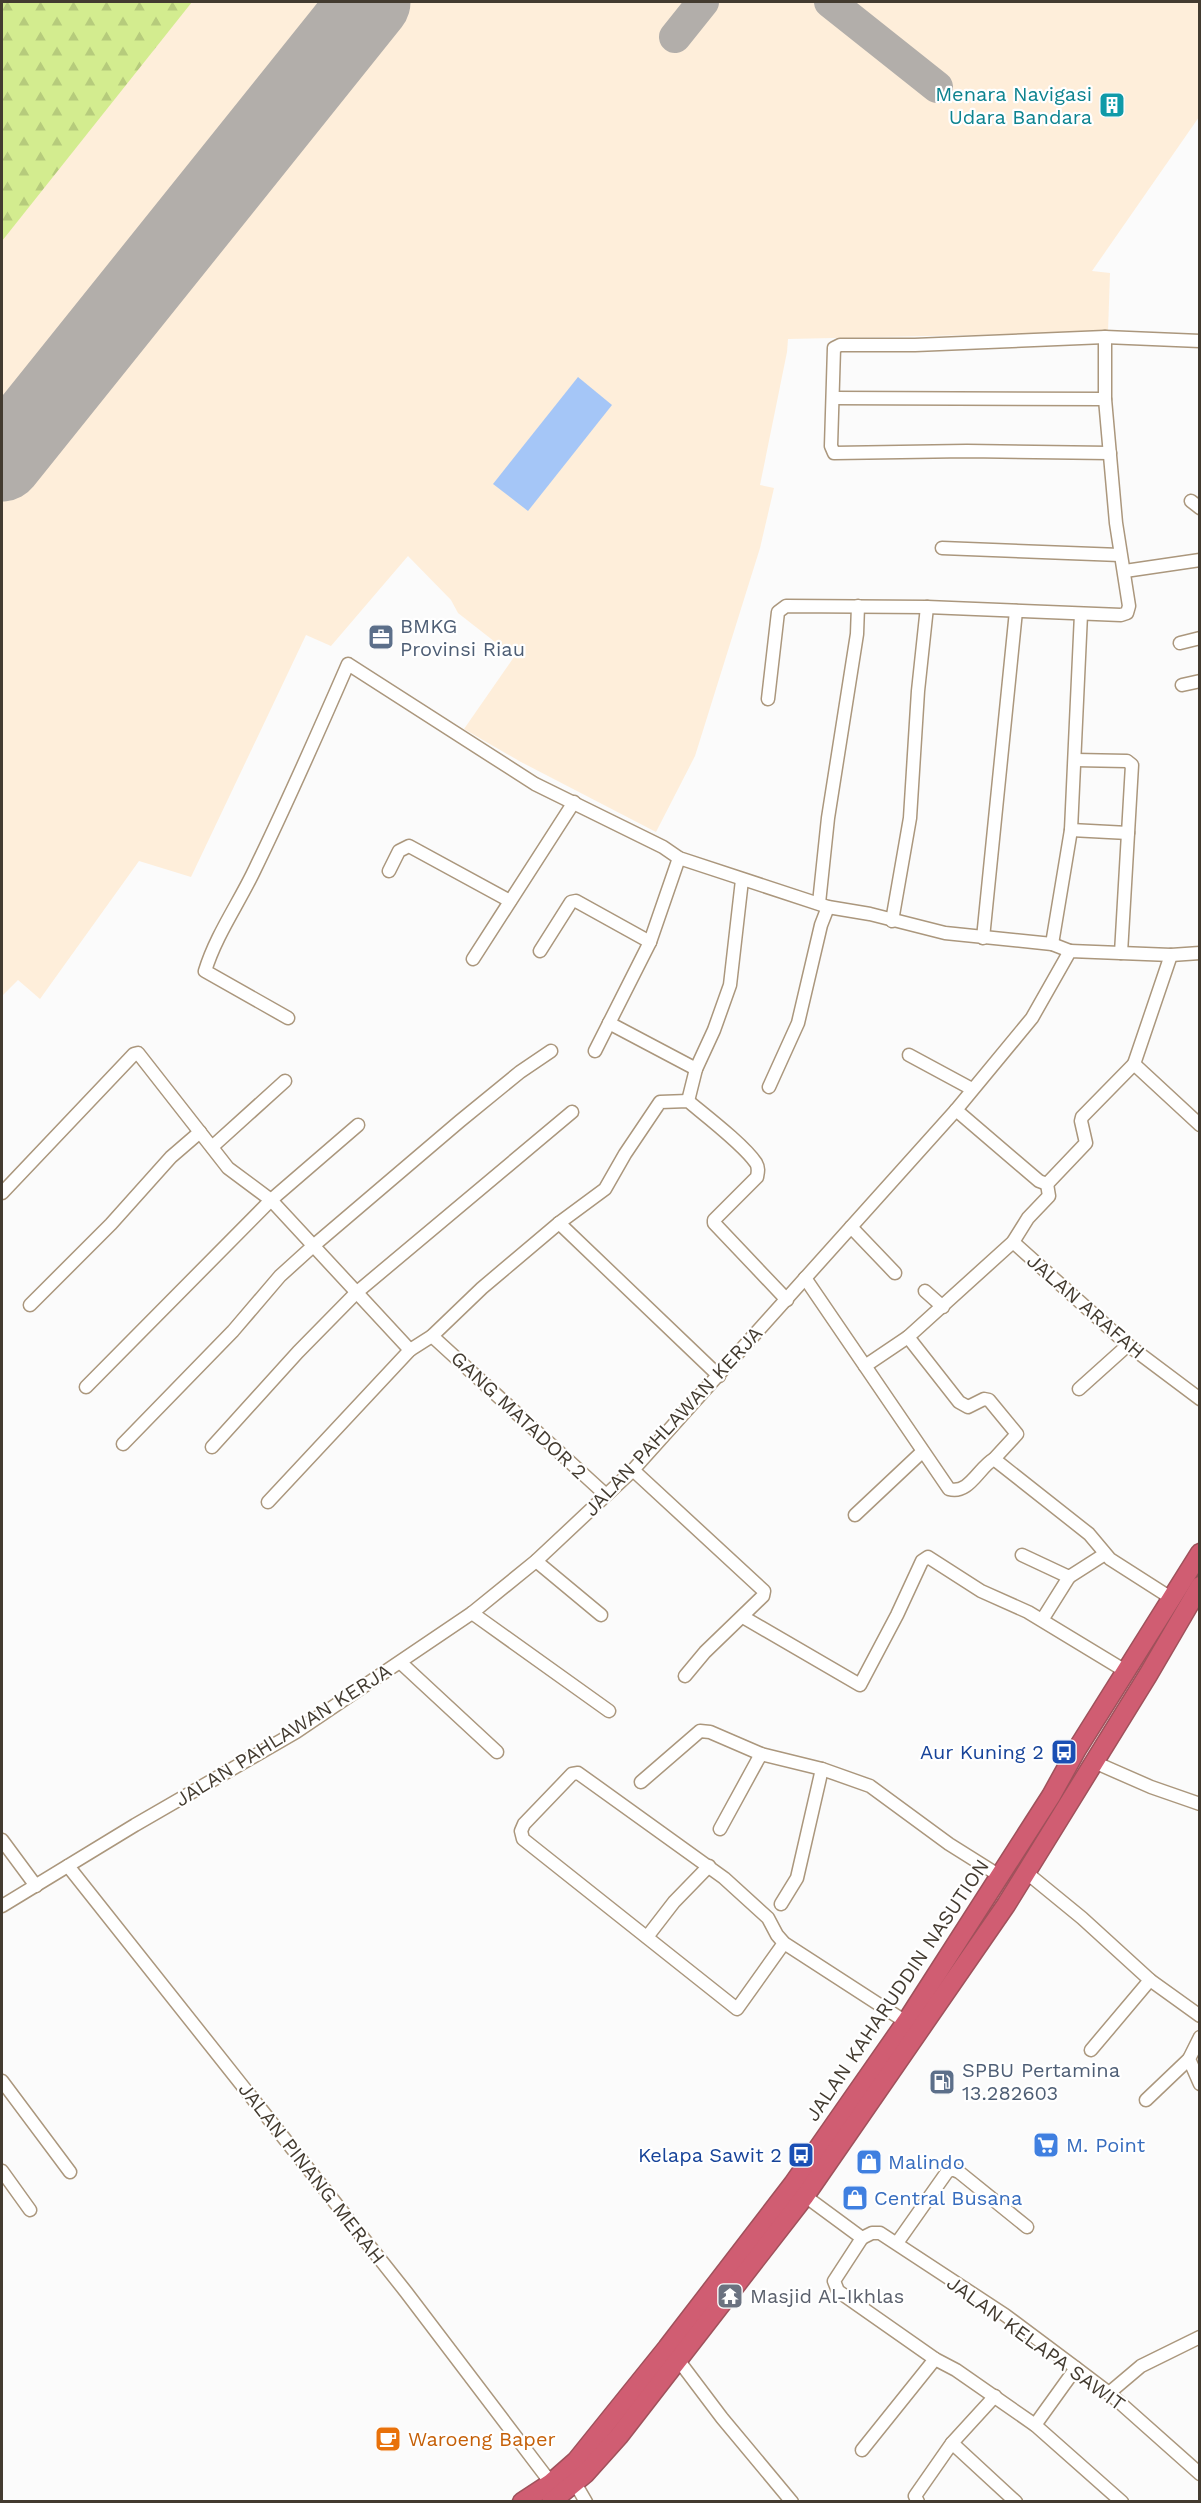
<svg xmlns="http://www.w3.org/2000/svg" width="1201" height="2503" viewBox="0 0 1201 2503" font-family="'Work Sans',sans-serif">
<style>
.built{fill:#feeeda}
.forest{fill:url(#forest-firs)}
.water{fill:#a5c6f7}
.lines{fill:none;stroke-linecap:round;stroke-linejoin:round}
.taxiway{stroke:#b2aeaa;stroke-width:32}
.runway{stroke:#b2aeaa;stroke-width:81}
.minor-casing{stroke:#ab977d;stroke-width:15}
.highway-casing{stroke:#9f515b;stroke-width:21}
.minor{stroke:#fff;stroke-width:12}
.highway{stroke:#d05d72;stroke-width:18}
.labels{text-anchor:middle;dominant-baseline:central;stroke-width:4.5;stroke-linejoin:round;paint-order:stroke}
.culture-label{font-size:20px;fill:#0d838f;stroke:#fff;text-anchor:end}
.service-label{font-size:20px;fill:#4e5e75;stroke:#fff;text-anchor:start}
.street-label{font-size:20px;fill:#433b30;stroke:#fff}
.transit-label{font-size:20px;fill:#164399;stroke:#fff;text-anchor:end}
.shop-label{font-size:20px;fill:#366cbe;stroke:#fff;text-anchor:start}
.worship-label{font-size:20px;fill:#5b616d;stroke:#fff;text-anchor:start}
.food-label{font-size:20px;fill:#c56008;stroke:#fff;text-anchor:start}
</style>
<defs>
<pattern id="forest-firs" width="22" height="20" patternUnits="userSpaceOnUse" patternTransform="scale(1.5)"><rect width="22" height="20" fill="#d3ec8f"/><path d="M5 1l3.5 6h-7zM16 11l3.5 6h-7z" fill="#b6cb7c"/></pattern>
</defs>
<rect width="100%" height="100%" fill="#fbfbfb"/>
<polygon class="built" points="2,2 1199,2 1199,117 1092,271 1110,273 1108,332 788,339 787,352 760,485 774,488 760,548 695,756 656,832 521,762 464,729 514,657 458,613 451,600 408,556 331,646 306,635 191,877 139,861 40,999 18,980 2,996"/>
<polygon class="forest" points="2,2 192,2 2,241"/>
<polygon class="water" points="578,377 612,405 528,511 493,484"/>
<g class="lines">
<g class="taxiway">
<polyline points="830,2 937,87"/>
<polyline points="675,37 703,2"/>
</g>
<polyline class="runway" points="2,461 370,2"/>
<g class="minor-casing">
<g id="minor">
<polyline points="833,398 1105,399"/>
<polyline points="1110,453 967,451 834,453 831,446 834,348 840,345 915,345 1105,337 1200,341"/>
<polyline points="1191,501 1200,508"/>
<polyline points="942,548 1120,555"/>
<polyline points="1125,571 1200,560"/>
<polyline points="1180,643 1200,638"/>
<polyline points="1182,685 1200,681"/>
<polyline points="768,699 778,612 786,606 927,607 1121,615 1127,613 1129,606 1116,523 1105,399 1105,337"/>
<polyline points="1075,760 1127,761 1132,765 1121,953"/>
<polyline points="1071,830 1128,833"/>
<polyline points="389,871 399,851 409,846 510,901"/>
<polyline points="819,903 828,818 857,634 858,606"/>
<polyline points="892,921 910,818 918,691 927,607"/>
<polyline points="983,938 1016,611"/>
<polyline points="1052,944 1071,830 1081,614"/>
<polyline points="540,951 571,902 576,901 650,942"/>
<polyline points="1171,955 1134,1064 1200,1125"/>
<polyline points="473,959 574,802"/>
<path d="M288,1018L205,971C216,935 239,903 255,869C288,801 318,733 348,664L535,784L663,847L679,858L828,907L870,914L945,933L1052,944L1070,951"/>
<polyline points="609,1023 696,1069"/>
<polyline points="595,1051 650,942 679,858"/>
<polyline points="909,1055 972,1089"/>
<polyline points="769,1087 798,1023 821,925 828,907"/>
<polyline points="688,1101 696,1069 714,1030 730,985 742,880"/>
<polyline points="956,1110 1039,1181 1047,1184 1086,1143 1081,1121 1082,1117 1134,1064"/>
<polyline points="212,1147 285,1081"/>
<polyline points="2,1193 134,1054 138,1053 228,1168 271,1200 410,1350"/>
<polyline points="559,1223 719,1376"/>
<polyline points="851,1227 895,1273"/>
<polyline points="1013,1242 1128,1345 1200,1399"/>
<path d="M805,1278L949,1489C969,1495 979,1467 994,1459L1089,1534L1110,1559L1171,1598"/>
<polyline points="925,1291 943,1307"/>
<polyline points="30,1305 111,1224 171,1157 200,1132"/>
<polyline points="432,1336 606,1495"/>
<polyline points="908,1337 959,1402 968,1407 984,1399 989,1400 1017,1434 994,1459"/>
<polyline points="865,1366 908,1337 1013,1242 1028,1218 1049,1196 1047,1184"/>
<polyline points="86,1387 271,1200 358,1125"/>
<polyline points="1079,1389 1128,1345"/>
<polyline points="123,1444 233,1331 280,1276 312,1247 460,1121 520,1072 551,1051"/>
<polyline points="212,1447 298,1352 356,1293 572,1112"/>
<polyline points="633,1470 764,1591 763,1596 705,1652 685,1676"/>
<path d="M268,1502L410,1350L432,1336L482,1288L559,1223L605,1189L625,1154L660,1102L688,1101C706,1116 744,1145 756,1163C759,1168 758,1172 757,1177L714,1220V1223L787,1300"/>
<polyline points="855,1515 922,1452"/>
<polyline points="1022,1555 1069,1577 1105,1554"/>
<polyline points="536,1561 601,1615"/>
<polyline points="472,1613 609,1711"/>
<polyline points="743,1617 860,1685 897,1615 922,1561 928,1557 981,1591 1028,1612 1127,1672"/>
<polyline points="1042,1620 1069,1577"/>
<polyline points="401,1663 497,1752"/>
<polyline points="1094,1762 1151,1787 1200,1804"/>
<polyline points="641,1782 700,1731 710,1732 761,1754 822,1769 870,1786 949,1844 1000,1876"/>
<polyline points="720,1829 761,1754"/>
<polyline points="2,1840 36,1886"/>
<polyline points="68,1866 406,2292 551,2483"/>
<polyline points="1027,1873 1082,1918 1150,1980 1200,2016"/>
<polyline points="781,1904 797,1878 822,1769"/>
<polyline points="2,1906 135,1825 296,1732 472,1613 536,1561 633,1470 956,1110 1032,1018 1070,951 1171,955 1200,953"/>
<polyline points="647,1937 674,1902 709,1866"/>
<polyline points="784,1943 737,2009 523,1839 521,1831 524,1824 572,1774 578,1773 724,1878 768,1918 777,1935 784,1943 906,2022"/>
<polyline points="1200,2037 1189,2059 1200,2084"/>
<polyline points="1091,2050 1150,1980"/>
<polyline points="2,2081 70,2172"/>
<polyline points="1146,2100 1189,2059"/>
<polyline points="2,2171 30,2210"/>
<polyline points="805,2196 862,2238 872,2233 880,2233 1005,2315 1076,2368 1109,2393 1200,2474"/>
<polyline points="862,2238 834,2281 838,2291 935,2359 956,2370 1035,2425 1122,2502"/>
<polyline points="897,2243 947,2172 952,2169 959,2172 1027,2227"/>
<polyline points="679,2361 722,2418 792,2502"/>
<polyline points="1109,2393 1141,2366 1200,2337"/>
<polyline points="1035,2425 1076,2368"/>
<polyline points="952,2443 1016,2502"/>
<polyline points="862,2450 935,2359"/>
<polyline points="575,2483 586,2502"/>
<polyline points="918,2502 915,2496 952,2443 995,2396"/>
</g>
</g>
<g class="highway-casing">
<g id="highway">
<polyline points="522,2502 551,2483 576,2461 667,2348 793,2184 906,2022 1051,1796 1077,1749 1200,1553"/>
<polyline points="551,2502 585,2474 619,2436 805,2196 1006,1905 1148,1675 1200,1586"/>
</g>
</g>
<use href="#minor" class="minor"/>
<use href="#highway" class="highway"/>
</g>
<defs>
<g id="building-square" transform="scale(1.35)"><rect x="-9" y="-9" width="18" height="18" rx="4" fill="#0f9aa8" stroke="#fff"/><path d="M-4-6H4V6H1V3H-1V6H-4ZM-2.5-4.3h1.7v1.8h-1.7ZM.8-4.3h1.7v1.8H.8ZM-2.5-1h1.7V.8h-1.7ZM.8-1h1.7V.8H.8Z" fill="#fff"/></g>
<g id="office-square" transform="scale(1.35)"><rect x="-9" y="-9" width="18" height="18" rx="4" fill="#5c6f8a" stroke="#fff"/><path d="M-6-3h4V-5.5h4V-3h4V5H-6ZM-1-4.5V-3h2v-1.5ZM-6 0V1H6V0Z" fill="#fff"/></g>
<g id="bus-square" transform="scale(1.35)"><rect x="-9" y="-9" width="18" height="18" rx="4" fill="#1a4fb4" stroke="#fff"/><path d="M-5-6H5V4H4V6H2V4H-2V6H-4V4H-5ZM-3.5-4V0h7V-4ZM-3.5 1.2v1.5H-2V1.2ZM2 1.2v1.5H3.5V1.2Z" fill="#fff"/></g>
<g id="fuel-square" transform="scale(1.35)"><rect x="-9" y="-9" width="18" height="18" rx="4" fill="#5c6f8a" stroke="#fff"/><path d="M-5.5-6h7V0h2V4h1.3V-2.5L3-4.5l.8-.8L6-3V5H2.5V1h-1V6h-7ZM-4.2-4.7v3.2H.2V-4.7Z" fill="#fff"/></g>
<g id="supermarket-square" transform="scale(1.35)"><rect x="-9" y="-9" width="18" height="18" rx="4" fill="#3f7fe0" stroke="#fff"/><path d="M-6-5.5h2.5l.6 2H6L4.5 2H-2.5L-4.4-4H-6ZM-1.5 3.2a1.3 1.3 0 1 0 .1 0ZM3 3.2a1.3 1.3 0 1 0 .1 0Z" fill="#fff"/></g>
<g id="shop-square" transform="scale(1.35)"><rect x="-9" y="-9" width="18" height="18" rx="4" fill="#3f7fe0" stroke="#fff"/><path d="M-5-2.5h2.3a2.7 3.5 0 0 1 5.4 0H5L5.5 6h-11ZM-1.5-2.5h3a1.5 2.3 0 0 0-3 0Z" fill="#fff"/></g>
<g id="temple-square" transform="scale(1.35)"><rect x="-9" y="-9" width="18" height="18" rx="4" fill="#6b7280" stroke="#fff"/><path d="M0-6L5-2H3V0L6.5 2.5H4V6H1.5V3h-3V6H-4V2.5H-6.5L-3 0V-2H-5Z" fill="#fff"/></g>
<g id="cafe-square" transform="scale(1.35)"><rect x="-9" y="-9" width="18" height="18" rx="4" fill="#e8710a" stroke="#fff"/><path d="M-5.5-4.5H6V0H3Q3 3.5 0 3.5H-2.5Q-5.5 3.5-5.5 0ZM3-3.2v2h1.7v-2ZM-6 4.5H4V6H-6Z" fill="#fff"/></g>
</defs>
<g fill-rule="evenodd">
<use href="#building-square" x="1112" y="105"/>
<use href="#office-square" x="381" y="637"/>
<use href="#bus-square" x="1064" y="1752"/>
<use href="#fuel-square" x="942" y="2082"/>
<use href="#supermarket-square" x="1046" y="2145"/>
<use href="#bus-square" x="801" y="2155"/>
<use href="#shop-square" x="869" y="2162"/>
<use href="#shop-square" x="855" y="2198"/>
<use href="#temple-square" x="730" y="2296"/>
<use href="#cafe-square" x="388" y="2439"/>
</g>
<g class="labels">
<g class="culture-label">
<text x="1092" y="94">Menara Navigasi<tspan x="1092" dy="23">Udara Bandara</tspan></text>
</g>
<g class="service-label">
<text x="400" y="626">BMKG<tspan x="400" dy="23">Provinsi Riau</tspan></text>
<text x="962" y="2070">SPBU Pertamina<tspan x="962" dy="23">13.282603</tspan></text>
</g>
<g class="street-label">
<text transform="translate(1086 1306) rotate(41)">JALAN ARAFAH</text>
<text transform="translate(519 1415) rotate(43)">GANG MATADOR 2</text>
<text transform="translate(673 1421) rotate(-47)">JALAN PAHLAWAN KERJA</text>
<text transform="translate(283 1735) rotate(-32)">JALAN PAHLAWAN KERJA</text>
<text transform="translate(897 1990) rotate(-56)">JALAN KAHARUDDIN NASUTION</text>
<text transform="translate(312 2173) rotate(52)">JALAN PINANG MERAH</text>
<text transform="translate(1036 2343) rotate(36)">JALAN KELAPA SAWIT</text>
</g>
<g class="transit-label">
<text x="1044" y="1752">Aur Kuning 2</text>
<text x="782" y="2155">Kelapa Sawit 2</text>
</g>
<g class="shop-label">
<text x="1066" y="2145">M. Point</text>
<text x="888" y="2162">Malindo</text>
<text x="874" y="2198">Central Busana</text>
</g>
<g class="worship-label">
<text x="750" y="2296">Masjid Al-Ikhlas</text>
</g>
<g class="food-label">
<text x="408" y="2439">Waroeng Baper</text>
</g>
</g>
<rect width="1201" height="2503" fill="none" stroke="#433b30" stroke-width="6"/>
</svg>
